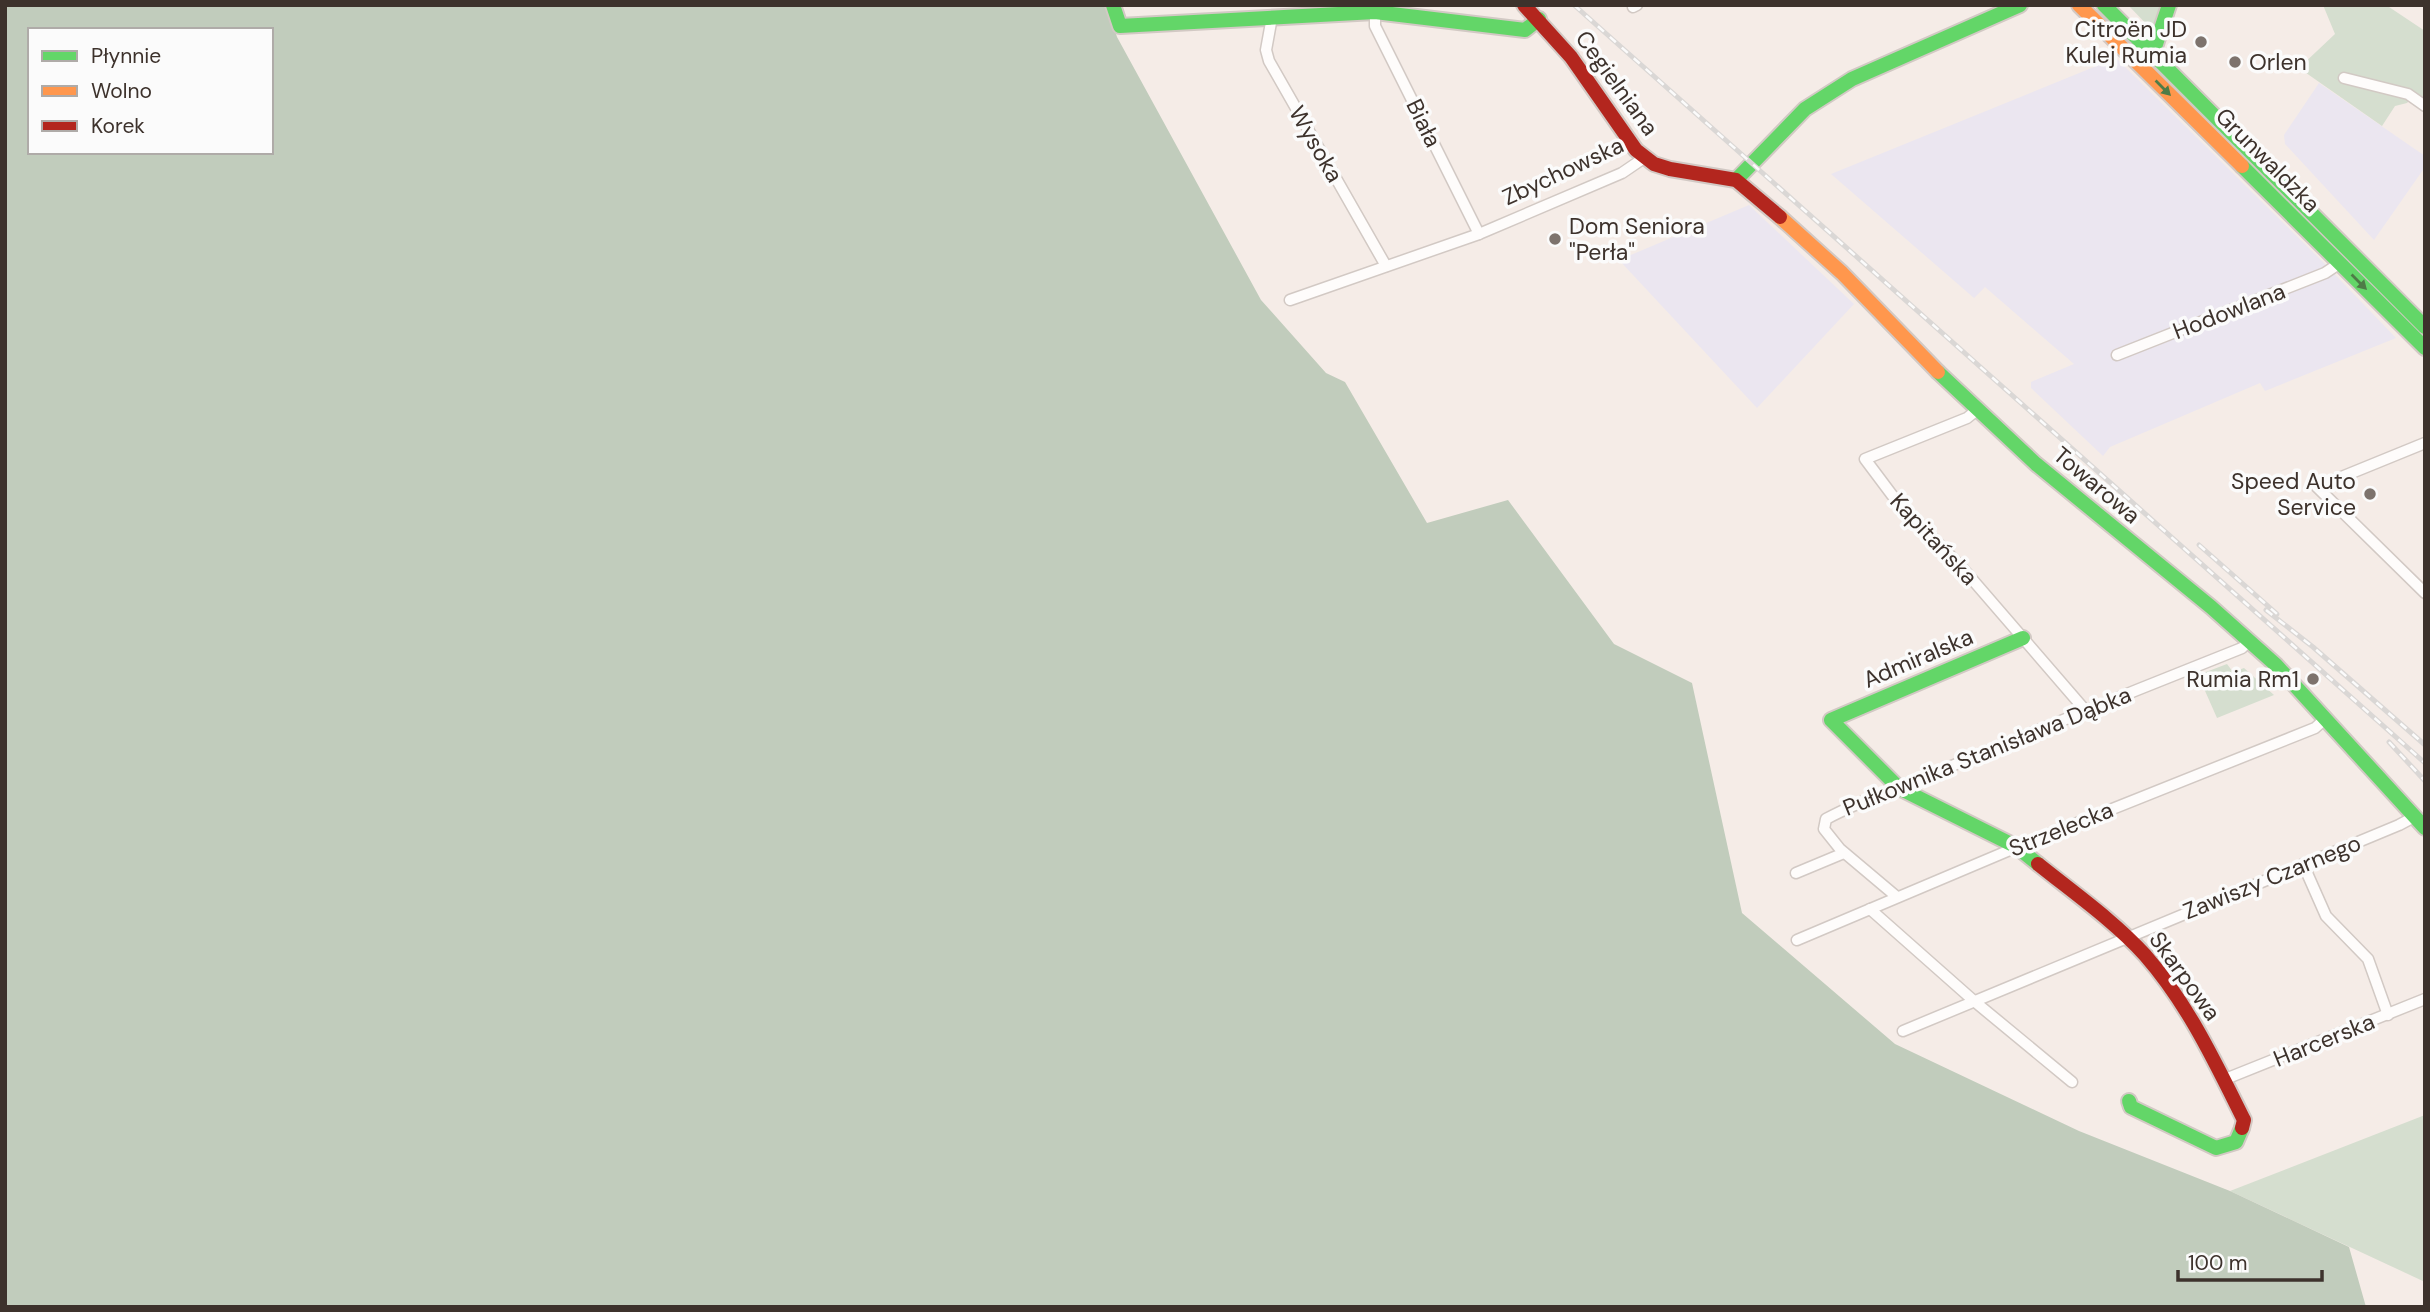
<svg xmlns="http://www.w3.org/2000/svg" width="2430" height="1312" viewBox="0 0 2430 1312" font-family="'DM Sans',sans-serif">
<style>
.industrial{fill:#ebe6f0}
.green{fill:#d5decf}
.forest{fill:#c1ccbc;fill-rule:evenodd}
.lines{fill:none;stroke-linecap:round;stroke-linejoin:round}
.street-casing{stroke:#d2c9c4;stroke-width:13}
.fast-casing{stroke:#d2c9c4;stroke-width:18}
.slow-casing{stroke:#d2c9c4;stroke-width:18}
.jam-casing{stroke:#d2c9c4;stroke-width:18}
.street{stroke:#fefcfb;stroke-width:10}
.fast{stroke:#63d668;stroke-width:14}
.slow{stroke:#ff974d;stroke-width:14}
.jam{stroke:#b3261e;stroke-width:14}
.rail-casing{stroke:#dad7d5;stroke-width:5}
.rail{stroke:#fbfbfb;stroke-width:2.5;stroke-dasharray:8;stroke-linecap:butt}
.oneway{fill:#4e7c47}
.poi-dot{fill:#7d736d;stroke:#fbfbfb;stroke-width:2.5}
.labels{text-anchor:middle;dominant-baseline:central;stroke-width:7;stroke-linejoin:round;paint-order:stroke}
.poi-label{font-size:23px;fill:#3d322c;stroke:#fbfbfb;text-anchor:end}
.street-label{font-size:23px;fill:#3d322c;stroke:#fbfbfb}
</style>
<rect width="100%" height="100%" fill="#f5ece7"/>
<g class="industrial">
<polygon points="2116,58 2322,261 2396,338 2265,391 2260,383 2110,447 2103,456 2031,388 2031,382 2074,364 1985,287 1974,298 1831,174"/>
<polygon points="2319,83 2425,156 2425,167 2374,240 2285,144 2284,135"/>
<polygon points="1749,205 1854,304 1757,408 1619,260"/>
</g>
<g class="green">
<polygon points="2128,5 2164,5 2154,32"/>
<polygon points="2323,5 2386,5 2425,31 2425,99 2416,93 2407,103 2395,106 2382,126 2299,68 2335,34"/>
<polygon points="2227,664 2233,672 2244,668 2274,695 2217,718 2198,675"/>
<polygon points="2425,1115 2425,1282 2230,1191"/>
</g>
<path class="forest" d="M5,5H1107L1117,37L1261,300L1326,373L1345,382L1427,523L1508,500L1614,644L1692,683L1742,913L1895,1044L2079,1131L2230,1191L2349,1247L2366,1307H5ZM30,30H271V152H30Z"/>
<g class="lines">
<g class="street-casing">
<g id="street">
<polyline points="1633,7 1637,5"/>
<polyline points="1375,12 1375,26 1479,234"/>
<polyline points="1272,17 1266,50 1269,61 1386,266"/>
<polyline points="2344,78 2408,94 2425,106"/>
<polyline points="1290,300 1479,234 1622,173 1644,158"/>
<polyline points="2117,355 2325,273 2340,263"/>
<polyline points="1977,410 1967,418 1865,459 1892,495 1965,571 2085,710"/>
<polyline points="2425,443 2317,487 2425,593"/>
<polyline points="2303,864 2326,916 2368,959 2388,1015"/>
<polyline points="1796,873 1844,853"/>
<path d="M1897,897L1840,849L1824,829L1826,819C1867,797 1911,783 1954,765C2050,725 2146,686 2242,648L2250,640"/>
<polyline points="1870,909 1974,1001 2072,1082"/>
<polyline points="1797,940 2017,847 2315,728 2325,719"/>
<polyline points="1903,1031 2399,825 2414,817"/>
<polyline points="2223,1080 2425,999"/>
</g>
</g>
<g class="fast-casing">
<g id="fast">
<polyline points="1113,5 1120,26 1375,12 1525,30 1539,19"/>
<polyline points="2104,5 2425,327"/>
<polyline points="2153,53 2169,5"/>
<polyline points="2242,166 2425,348"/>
<polyline points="1736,180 1805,109 1852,79 2020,5"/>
<polyline points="1938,372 2036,464 2211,607 2276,665 2425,828"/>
<polyline points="2023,638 1831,720 1899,788 2017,847 2038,864"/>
<polyline points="2129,1101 2131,1107 2216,1148 2236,1142 2242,1128"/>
</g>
</g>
<g class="slow-casing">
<g id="slow">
<polyline points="2079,5 2242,166"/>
<polyline points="1780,217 1842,273 1938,372"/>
</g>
</g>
<g class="jam-casing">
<g id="jam">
<polyline points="1524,5 1571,57 1636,150 1654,164 1670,169 1736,180 1780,217"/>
<path d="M2038,864C2074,893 2114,921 2145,955C2188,1004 2215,1062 2244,1120L2242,1128"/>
</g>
</g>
<use href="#street" class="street"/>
<use href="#fast" class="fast"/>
<use href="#slow" class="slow"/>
<use href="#jam" class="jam"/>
<g class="rail-casing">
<g id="rail">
<polyline points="1574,5 2425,763"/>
<polyline points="2199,545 2277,614"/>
<polyline points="2266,610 2313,647 2425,745"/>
<polyline points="2389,742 2425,781"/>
</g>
</g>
<use href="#rail" class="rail"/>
</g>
<defs><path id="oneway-solid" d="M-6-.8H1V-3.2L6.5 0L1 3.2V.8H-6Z" transform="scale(1.75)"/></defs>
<g class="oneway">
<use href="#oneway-solid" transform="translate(2163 88) rotate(45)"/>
<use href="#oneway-solid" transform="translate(2359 282) rotate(45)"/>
</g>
<g class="poi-dot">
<circle cx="2201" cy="42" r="7"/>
<circle cx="2235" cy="62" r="7"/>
<circle cx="1555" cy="239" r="7"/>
<circle cx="2370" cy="494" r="7"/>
<circle cx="2313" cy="679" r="7"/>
</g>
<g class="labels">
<g class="poi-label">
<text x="2187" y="29">Citroën JD<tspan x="2187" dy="26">Kulej Rumia</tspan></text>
<text x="2249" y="62" text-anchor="start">Orlen</text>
<text x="1569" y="226" text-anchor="start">Dom Seniora<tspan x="1569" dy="26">"Perła"</tspan></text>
<text x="2356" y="481">Speed Auto<tspan x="2356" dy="26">Service</tspan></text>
<text x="2299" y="679">Rumia Rm1</text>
</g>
<g class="street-label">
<text transform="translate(1617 83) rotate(54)">Cegielniana</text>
<text transform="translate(1424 123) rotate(64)">Biała</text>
<text transform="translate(1316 144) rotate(60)">Wysoka</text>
<text transform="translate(2268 160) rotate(45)">Grunwaldzka</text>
<text transform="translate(1563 171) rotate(-25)">Zbychowska</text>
<text transform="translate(2229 311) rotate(-21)">Hodowlana</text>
<text transform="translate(2097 485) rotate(40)">Towarowa</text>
<text transform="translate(1934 539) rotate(47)">Kapitańska</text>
<text transform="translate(1918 658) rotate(-23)">Admiralska</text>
<text transform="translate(1987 751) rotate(-22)">Pułkownika Stanisława Dąbka</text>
<text transform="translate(2061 829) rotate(-22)">Strzelecka</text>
<text transform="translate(2272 877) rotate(-22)">Zawiszy Czarnego</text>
<text transform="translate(2185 976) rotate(54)">Skarpowa</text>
<text transform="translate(2324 1040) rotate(-22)">Harcerska</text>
</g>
</g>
<rect width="2430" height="1312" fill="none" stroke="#3d322c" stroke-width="14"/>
<rect x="28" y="28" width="245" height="126" fill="#fbfbfb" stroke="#afaba8" stroke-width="2"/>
<rect x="42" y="51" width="35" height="10" fill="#63d668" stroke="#afaba8" stroke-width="2"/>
<text x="91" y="63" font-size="21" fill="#3d322c">Płynnie</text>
<rect x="42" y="86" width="35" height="10" fill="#ff974d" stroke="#afaba8" stroke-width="2"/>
<text x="91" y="98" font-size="21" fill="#3d322c">Wolno</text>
<rect x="42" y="121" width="35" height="10" fill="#b3261e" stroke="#afaba8" stroke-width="2"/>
<text x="91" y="133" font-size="21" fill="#3d322c">Korek</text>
<path d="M2178 1270v10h144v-10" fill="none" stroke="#3d322c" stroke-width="3.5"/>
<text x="2188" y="1270" font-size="21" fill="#3d322c" stroke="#fbfbfb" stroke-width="5" paint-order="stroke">100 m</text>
</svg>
